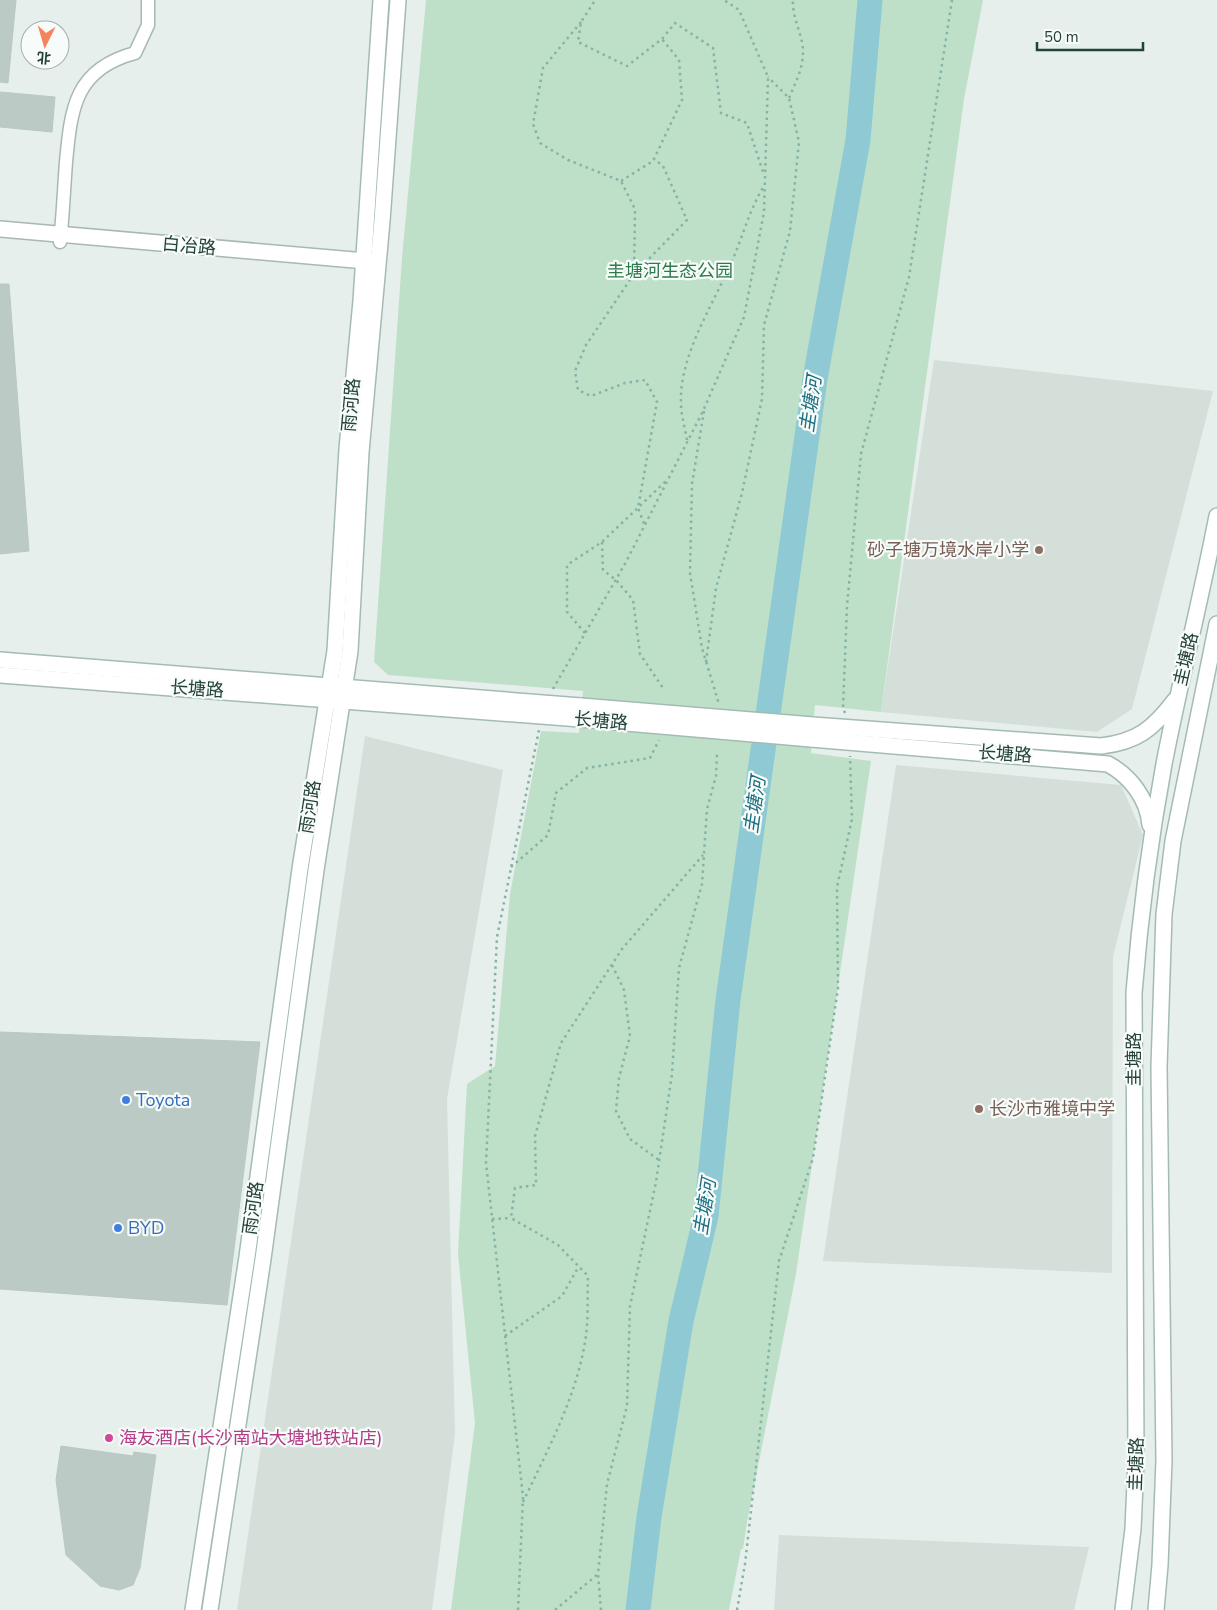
<svg xmlns="http://www.w3.org/2000/svg" width="1217" height="1610" viewBox="0 0 1217 1610" font-family="'Nunito Sans','Noto Sans SC',sans-serif">
<style>
.built{fill:#d4dfda}
.green{fill:#bfe0c8}
.lines{fill:none;stroke-linecap:round;stroke-linejoin:round}
.river{stroke:#8ec9d4;stroke-width:25}
.building{fill:#bbcac4;stroke:#b8c9c2}
.minor-casing{stroke:#a8b8b2;stroke-width:15}
.tertiary-casing{stroke:#a8b8b2;stroke-width:18}
.secondary-casing{stroke:#a4bbb3;stroke-width:18}
.path{stroke:#86b3a5;stroke-width:2.5;stroke-dasharray:2.5 4;stroke-linecap:butt}
.minor{stroke:#fff;stroke-width:12}
.tertiary{stroke:#fff;stroke-width:15}
.secondary{stroke:#fff;stroke-width:15}
.secondary-bridge-casing{stroke:#a4bbb3;stroke-width:18;stroke-linecap:butt}
.secondary-bridge{stroke:#fff;stroke-width:15}
.education-dot{fill:#8d6e63;stroke:#f7fbf9;stroke-width:2}
.shop-dot{fill:#3f7fe0;stroke:#f7fbf9;stroke-width:2}
.hotel-dot{fill:#d1479c;stroke:#f7fbf9;stroke-width:2}
.labels{text-anchor:middle;dominant-baseline:central;stroke-width:4.5;stroke-linejoin:round;paint-order:stroke}
.street-label{font-size:18px;fill:#24423a;stroke:#f7fbf9}
.park-label{font-size:18px;fill:#2d7a4b;stroke:#f7fbf9}
.education-label{font-size:18px;fill:#785e54;stroke:#f7fbf9;text-anchor:end}
.shop-label{font-size:18px;fill:#366cbe;stroke:#f7fbf9;text-anchor:start}
.hotel-label{font-size:18px;fill:#b23c85;stroke:#f7fbf9;text-anchor:start}
.water-label{font-size:19px;font-style:italic;fill:#1c6f80;stroke:#f7fbf9}
</style>
<rect width="100%" height="100%" fill="#e6efeb"/>
<g class="built">
<polygon points="934,360 1213,391 1132,709 1097,732 881,712"/>
<polygon points="365,736 503,770 447,1099 455,1434 432,1610 237,1610"/>
<polygon points="896,765 1121,785 1143,835 1113,957 1112,1273 823,1261"/>
<polygon points="779,1535 1089,1547 1074,1610 774,1610"/>
</g>
<polygon class="green" points="426,0 983,0 964,99 881,712 815,705 811,753 871,761 796,1274 747,1522 743,1549 741,1549 729,1610 451,1610 475,1423 458,1254 467,1084 495,1066 510,894 541,731 579,733 583,691 388,675 374,662 402,258"/>
<g class="lines">
<polyline class="river" points="638,1610 649,1517 681,1321 706,1216 728,1000 815,379 858,140 870,0"/>
</g>
<g class="building">
<polygon points="0,0 16,0 8,83 0,82"/>
<polygon points="0,92 55,97 52,132 0,127"/>
<polygon points="0,284 9,284 29,551 0,554"/>
<polygon points="0,1032 260,1042 227,1305 0,1289"/>
<polygon points="61,1446 133,1456 134,1452 156,1455 140,1568 133,1585 119,1590 100,1586 66,1555 56,1480"/>
</g>
<g class="lines">
<g class="minor-casing">
<path id="minor" d="M60,242C63,215 64,188 66,162C71,108 75,69 135,53L148,25V0"/>
</g>
<g class="tertiary-casing">
<polyline id="tertiary" points="0,229 377,262"/>
</g>
<g class="secondary-casing">
<g id="secondary">
<polyline points="0,660 581,706"/>
<polyline points="0,675 580,719"/>
<path d="M813,725L1101,746C1137,742 1153,729 1175,700"/>
<path d="M811,739L1108,764C1130,776 1148,799 1150,825"/>
<polyline points="193,1610 247,1257 300,869 335,651 347,449 361,301 381,0"/>
<polyline points="210,1610 263,1259 316,870 350,651 361,452 382,221 398,0"/>
<path d="M1123,1610L1133,1529L1136,1461L1134,993C1140,916 1150,840 1164,764C1180,681 1201,599 1217,516"/>
<polyline points="1156,1610 1160,1565 1164,1460 1159,1067 1164,914 1173,841 1217,624"/>
</g>
</g>
<g class="path">
<polyline points="594,2 581,22 578,42 627,66 662,39 675,23 713,48 721,113 747,123 764,175"/>
<polyline points="581,22 543,68 533,124 540,143 568,160 621,181 635,209 634,274 687,220 663,166 654,159"/>
<path d="M789,98C797,79 806,63 802,42C799,28 792,14 793,0"/>
<polyline points="621,181 653,161 682,100 679,60 662,39"/>
<polyline points="634,274 586,345 575,371 578,390 591,396 625,383 645,380 657,402 638,508 645,526"/>
<polyline points="704,411 692,484 690,573 702,648 719,704"/>
<path d="M687,440C685,428 681,415 681,403C679,356 713,305 731,263C743,237 749,210 764,186"/>
<polyline points="602,542 603,570 616,580 633,600 640,654 663,688"/>
<polyline points="585,633 567,612 567,565 602,542 666,481"/>
<polyline points="706,662 716,588 742,493 762,399 764,325 790,231 799,142 789,98 768,77"/>
<polyline points="553,689 626,562 703,411 744,317 764,212 768,77 739,10 724,0"/>
<polyline points="845,713 843,708 847,606 861,454 909,277 952,0"/>
<polyline points="511,867 548,835 556,793 587,768 650,758 659,740"/>
<polyline points="612,965 624,990 630,1036 619,1078 616,1111 630,1139 659,1160"/>
<polyline points="492,1219 511,1218"/>
<polyline points="505,1336 562,1296 579,1266"/>
<path d="M523,1502C547,1451 576,1398 585,1342C589,1320 587,1298 588,1276L558,1245L511,1218L515,1188L536,1185L535,1136L561,1043L622,949L703,855"/>
<polyline points="518,1610 523,1497 486,1163 497,937 539,730"/>
<polyline points="555,1610 598,1574"/>
<polyline points="601,1610 598,1574 607,1484 627,1406 630,1306 656,1182 672,1074 679,968 702,884 707,809 716,776 717,753"/>
<polyline points="737,1610 745,1564 779,1261 813,1158 838,988 837,887 852,819 850,756"/>
</g>
<use href="#minor" class="minor"/>
<use href="#tertiary" class="tertiary"/>
<use href="#secondary" class="secondary"/>
<g class="secondary-bridge-casing">
<g id="secondary-bridge">
<polyline points="581,706 813,725"/>
<polyline points="580,719 811,739"/>
</g>
</g>
<use href="#secondary-bridge" class="secondary-bridge"/>
</g>
<g class="education-dot">
<circle cx="1039" cy="550" r="5"/>
<circle cx="979" cy="1109" r="5"/>
</g>
<g class="shop-dot">
<circle cx="126" cy="1100" r="5"/>
<circle cx="118" cy="1228" r="5"/>
</g>
<circle class="hotel-dot" cx="109" cy="1438" r="5"/>
<g class="labels">
<g class="street-label">
<text transform="translate(189 246) rotate(5)">白冶路</text>
<text transform="translate(351 405) rotate(-85)">雨河路</text>
<text transform="translate(1186 659) rotate(-77)">圭塘路</text>
<text transform="translate(197 689) rotate(4)">长塘路</text>
<text transform="translate(601 721) rotate(5)">长塘路</text>
<text transform="translate(1005 754) rotate(4)">长塘路</text>
<text transform="translate(310 807) rotate(-81)">雨河路</text>
<text transform="translate(1134 1059) rotate(-90)">圭塘路</text>
<text transform="translate(253 1208) rotate(-82)">雨河路</text>
<text transform="translate(1136 1464) rotate(-88)">圭塘路</text>
</g>
<g class="park-label">
<text x="670" y="271">圭塘河生态公园</text>
</g>
<g class="education-label">
<text x="1029" y="550">砂子塘万境水岸小学</text>
<text x="989" y="1109" text-anchor="start">长沙市雅境中学</text>
</g>
<g class="shop-label">
<text x="136" y="1100">Toyota</text>
<text x="128" y="1228">BYD</text>
</g>
<g class="hotel-label">
<text x="119" y="1438">海友酒店(长沙南站大塘地铁站店)</text>
</g>
<g class="water-label">
<text transform="translate(811 404) rotate(-82)">圭塘河</text>
<text transform="translate(755 805) rotate(-82)">圭塘河</text>
<text transform="translate(705 1207) rotate(-81)">圭塘河</text>
</g>
</g>
<g transform="translate(45 45) rotate(185)"><circle r="24" fill="#f7fbf9" stroke="#a3b1ad"/>
<path d="M0-4L9 19L0 12L-9 19Z" fill="#f4845f"/>
<text y="-8" font-size="14" font-weight="bold" text-anchor="middle" fill="#24423a">北</text>
</g>
<path d="M1037 42v8h106v-8" fill="none" stroke="#24423a" stroke-width="2.5"/>
<text x="1044" y="42" font-size="15" fill="#24423a" stroke="#f7fbf9" stroke-width="4" paint-order="stroke">50 m</text>
</svg>
